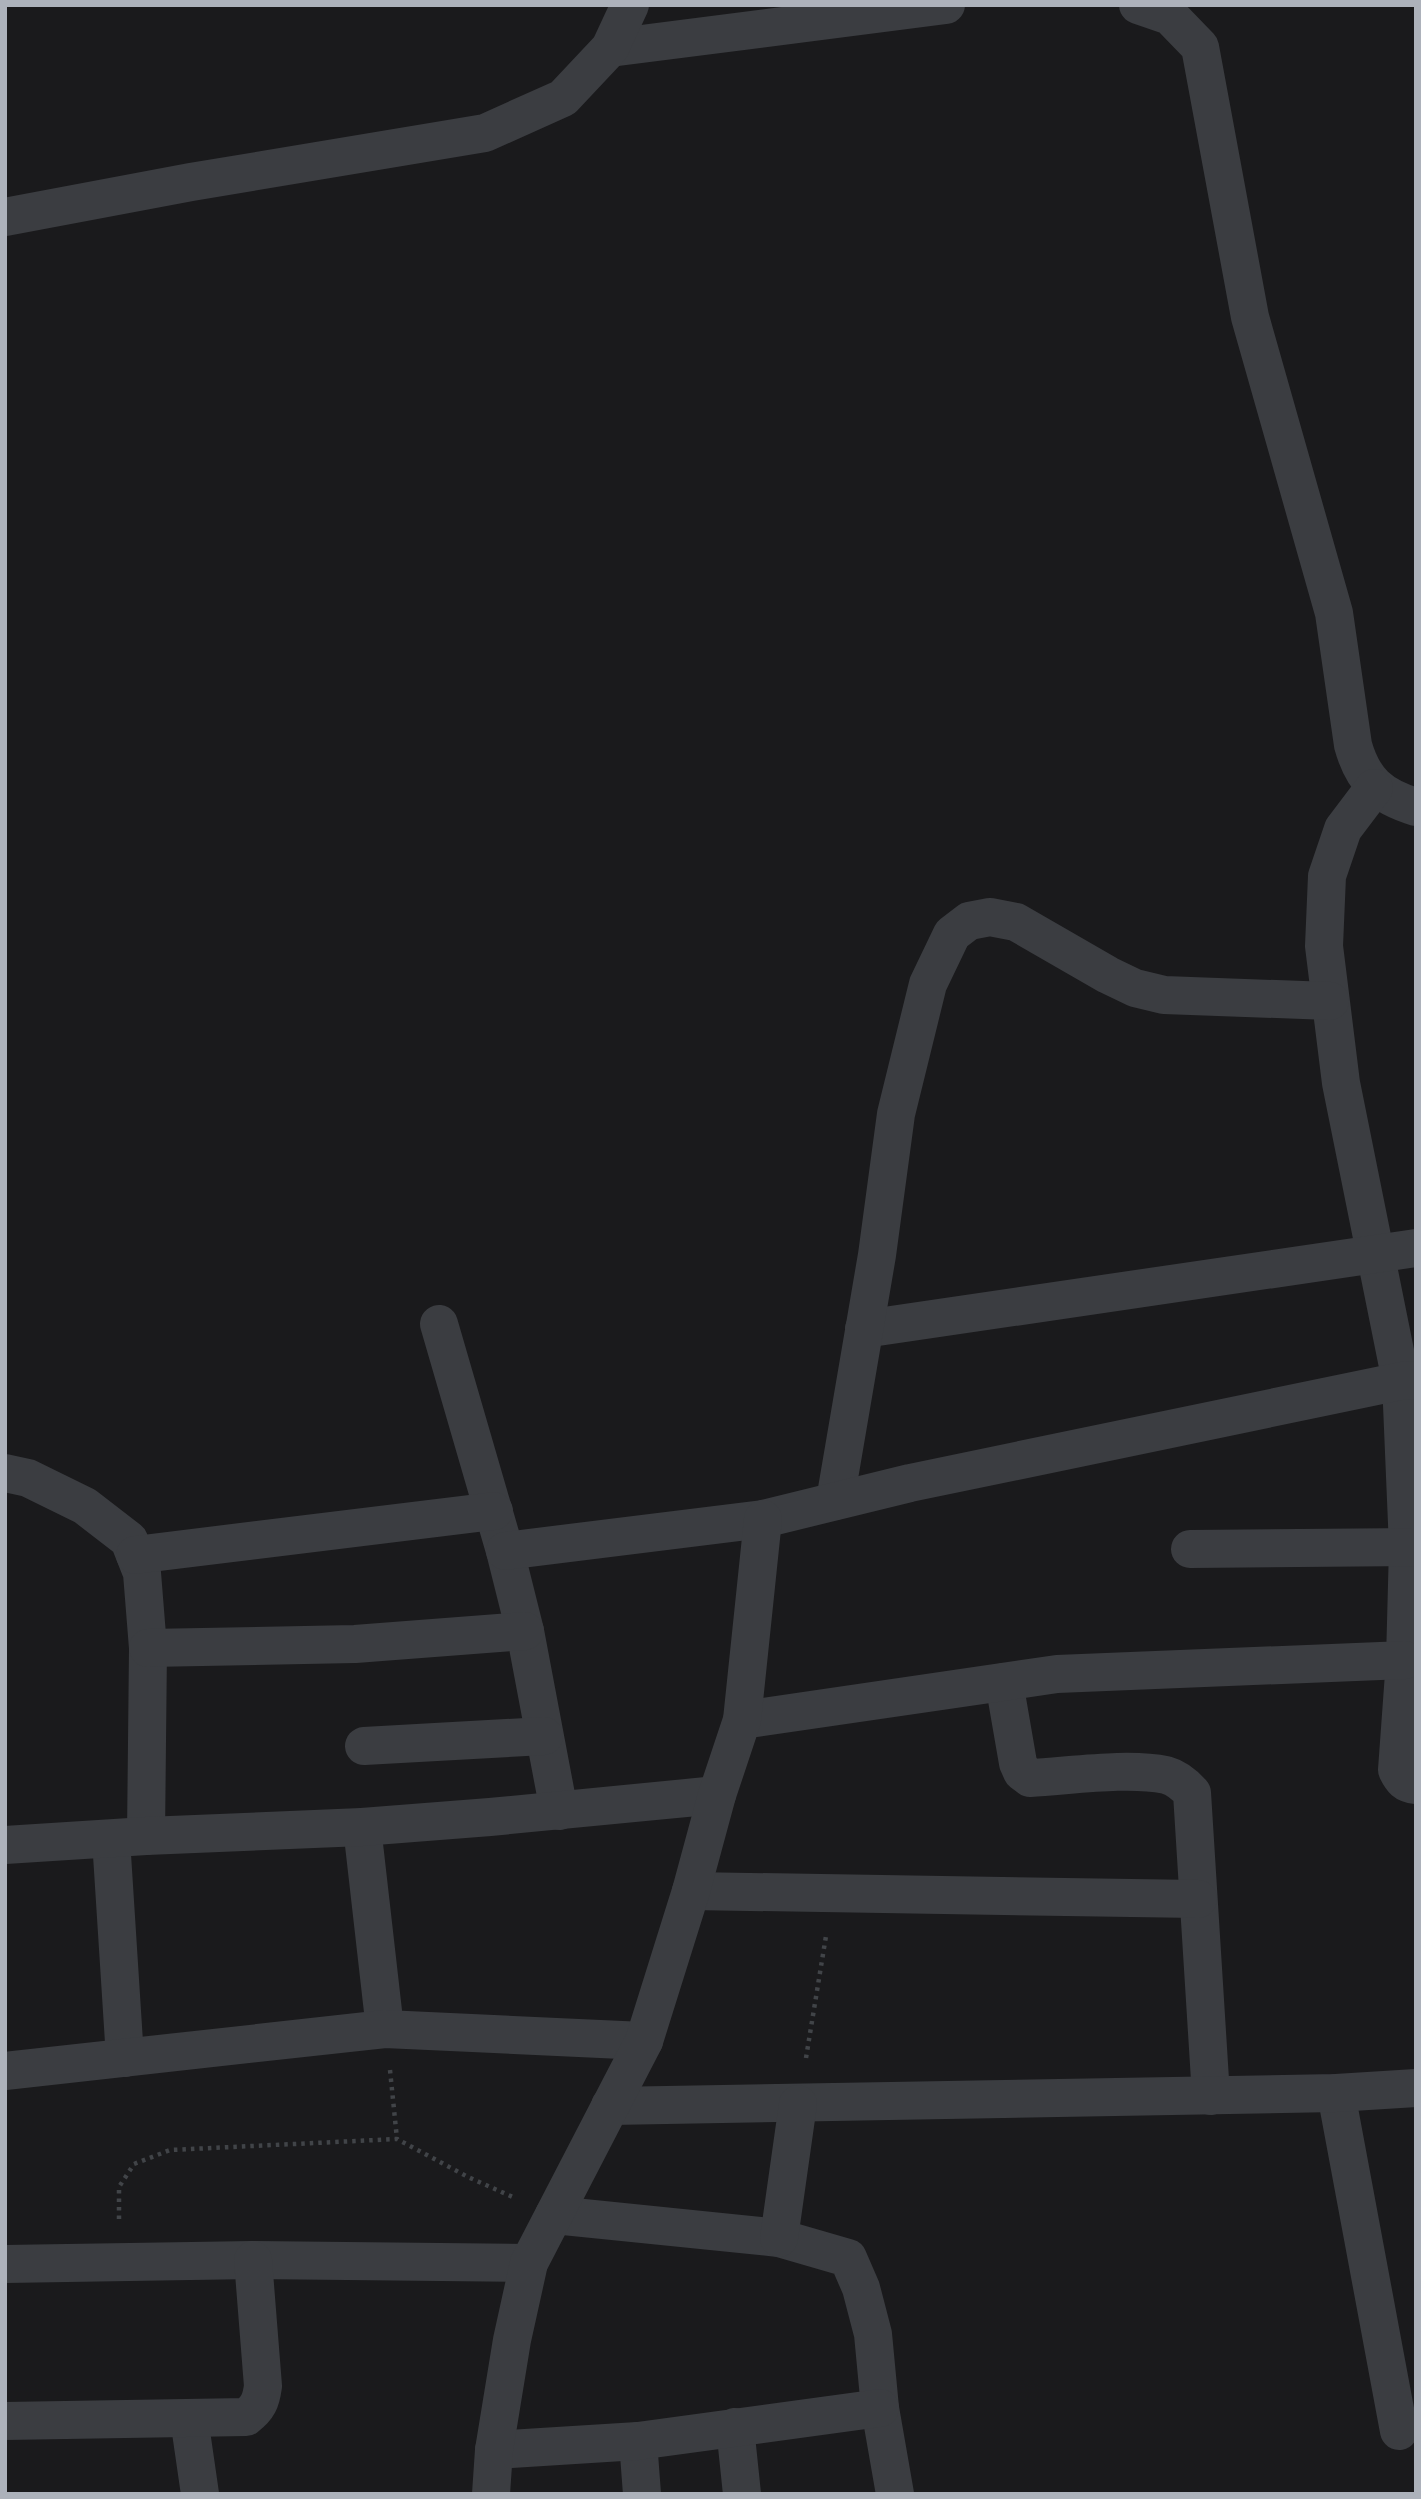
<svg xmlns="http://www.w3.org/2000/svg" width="1421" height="2499" viewBox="0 0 1421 2499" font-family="'Nunito Sans',sans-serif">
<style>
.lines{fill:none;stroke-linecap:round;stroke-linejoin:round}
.path{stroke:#414448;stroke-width:4.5;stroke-dasharray:3.5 5;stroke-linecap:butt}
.street{stroke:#3b3d41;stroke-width:38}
</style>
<rect width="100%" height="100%" fill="#1a1a1c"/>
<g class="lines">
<g class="path">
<polyline points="806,2058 826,1936"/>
<polyline points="390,2070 397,2139"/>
<polyline points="119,2219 119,2187 134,2164 170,2150 397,2139 468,2177 515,2198"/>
</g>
<g class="street">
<path d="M1138,5L1170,16L1200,47L1250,317L1334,613L1353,745C1363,781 1380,796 1416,807"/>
<polyline points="610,48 946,5"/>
<polyline points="5,217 191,182 485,133 563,98 610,48 630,5"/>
<path d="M1374,788L1343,829L1327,876L1324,946L1341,1083L1401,1381L1408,1547L1405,1660L1397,1770C1402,1780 1405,1784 1416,1785"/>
<polyline points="439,1324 505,1551 525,1631 559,1811"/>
<polyline points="864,1329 1416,1248"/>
<polyline points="5,1473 28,1478 85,1506 129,1540 142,1573 148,1648 146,1836"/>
<polyline points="835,1501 877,1255 896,1114 928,984 952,934 969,921 990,917 1016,922 1108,975 1135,988 1164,995 1330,1001"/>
<polyline points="1190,1549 1416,1547"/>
<polyline points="505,1551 763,1519 910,1483 1401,1381 1416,1380"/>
<polyline points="135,1555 494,1511"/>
<polyline points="148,1648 355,1644 525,1631"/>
<path d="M1004,1682L1018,1763L1022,1772L1030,1778C1070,1776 1127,1767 1166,1775C1177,1778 1185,1785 1192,1793L1211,2096"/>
<polyline points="742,1720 1057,1674 1405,1660"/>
<polyline points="364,1746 544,1736"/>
<polyline points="362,1827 385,2029"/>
<polyline points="111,1839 125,2058"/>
<polyline points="5,1845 146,1836 362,1827 490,1817 717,1795"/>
<polyline points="691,1891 1198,1899"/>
<polyline points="5,2071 385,2029 644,2041"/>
<polyline points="1336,2093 1399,2431"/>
<polyline points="610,2106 1336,2093 1416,2088"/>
<polyline points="554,2215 779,2238 848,2258 861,2288 873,2334 880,2408 895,2494"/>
<polyline points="779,2238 798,2104"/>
<polyline points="5,2264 253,2260 529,2263"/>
<polyline points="189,2418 200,2494"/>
<path d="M5,2421L246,2417C258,2408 261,2401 263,2386L253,2260"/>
<polyline points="735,2427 742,2494"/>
<polyline points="638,2441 642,2494"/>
<polyline points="494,2450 638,2441 880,2408"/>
<polyline points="491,2494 494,2450 512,2340 529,2263 644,2041 691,1891 717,1795 742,1720 763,1519"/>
</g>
</g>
<rect width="1421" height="2499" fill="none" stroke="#adb2bb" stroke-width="14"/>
</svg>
